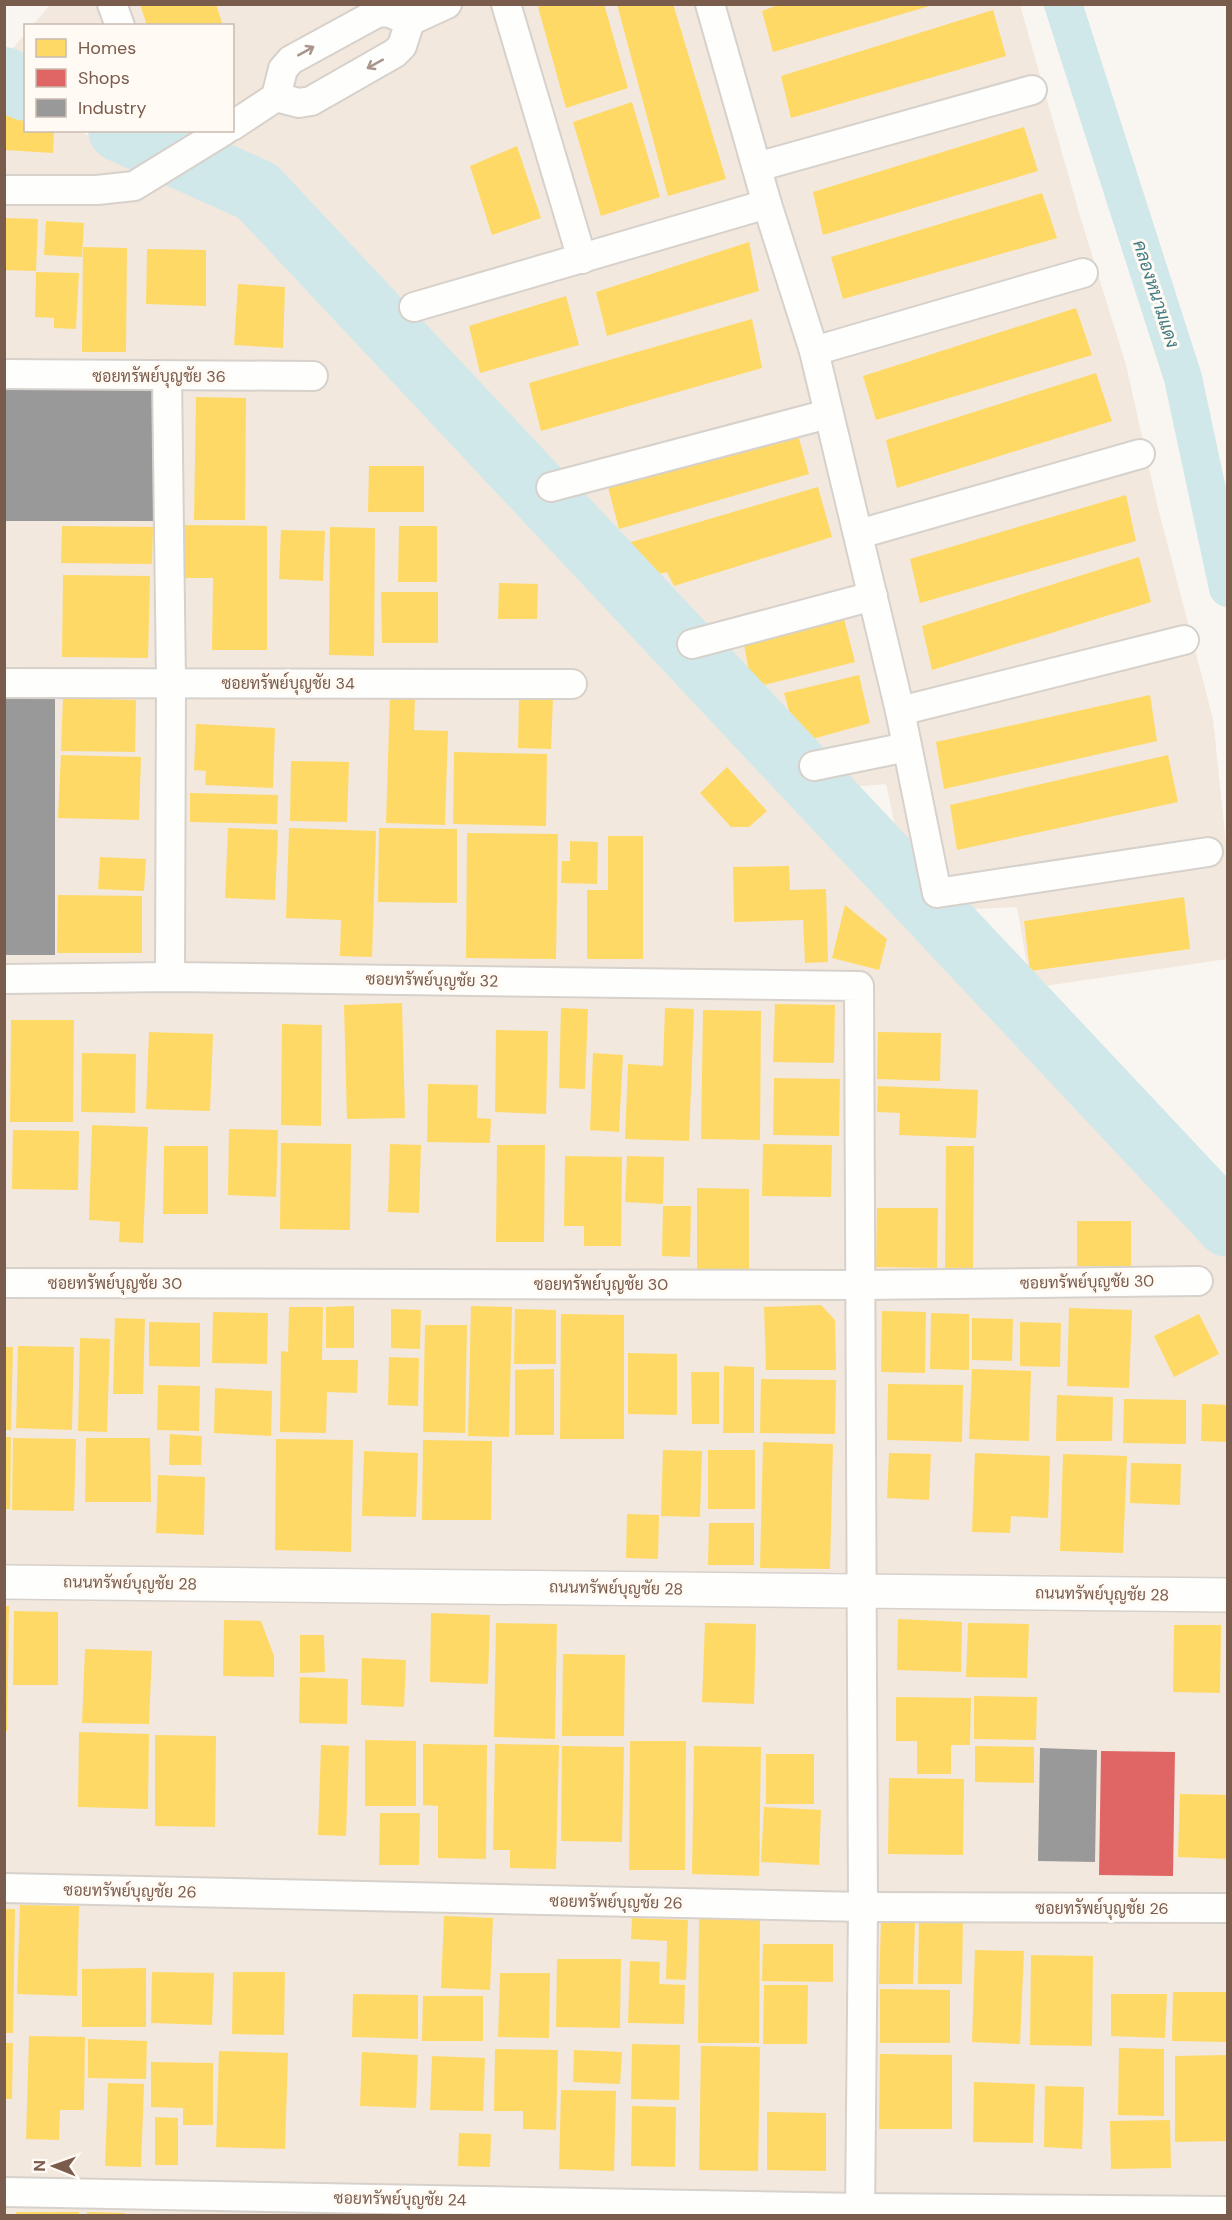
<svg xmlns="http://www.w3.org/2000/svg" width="1232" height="2220" viewBox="0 0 1232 2220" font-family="'DM Sans',Sarabun,sans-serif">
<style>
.residential{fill:#f2e8de}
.homes{fill:#ffd966}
.shops{fill:#e06666}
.industry{fill:#999}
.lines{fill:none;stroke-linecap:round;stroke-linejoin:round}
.canal{stroke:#d0e8ea;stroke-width:38}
.river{stroke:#d0e8ea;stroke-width:64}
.minor-casing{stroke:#d7d1cb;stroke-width:32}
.tertiary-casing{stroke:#d7d1cb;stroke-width:36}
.minor{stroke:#fefefd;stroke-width:28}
.tertiary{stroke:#fefefd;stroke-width:33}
.oneway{stroke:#a8958b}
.labels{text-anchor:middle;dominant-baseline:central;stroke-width:6;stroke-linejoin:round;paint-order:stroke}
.street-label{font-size:16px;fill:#7a5c4d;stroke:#fffaf3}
.water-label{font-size:18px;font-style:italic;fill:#437c86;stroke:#fffaf3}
</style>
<rect width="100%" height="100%" fill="#f9f5f0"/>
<g class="residential">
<polygon points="51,4 1020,5 1080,216 1126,365 1158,508 1213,719 1227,853 1227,959 1031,988 1017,907 914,912 886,784 791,793 1227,1233 1227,2215 5,2216 5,96 25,106 26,130 79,131 263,217 761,759 719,696 600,568 435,367 335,263 262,177 199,131 232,130 232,26 33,25"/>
<polygon points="25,34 25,58 9,53"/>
</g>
<g class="homes">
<polygon points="140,4 216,4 223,26 147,26"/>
<polygon points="546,4 604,4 628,88 566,108 538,7"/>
<polygon points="617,4 673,4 726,179 668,196"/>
<polygon points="781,4 933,4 933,5 773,52 762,11"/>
<polygon points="993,10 1006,56 791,118 781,76"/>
<polygon points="632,102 660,197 601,216 573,122"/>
<polygon points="5,110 26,111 26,130 54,130 53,153 5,150"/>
<polygon points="1024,127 1038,171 823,235 813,192"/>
<polygon points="517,146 541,218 492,235 470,166"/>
<polygon points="1042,193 1057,238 843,299 831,257"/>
<polygon points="4,218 38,219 36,271 4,270"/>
<polygon points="46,221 84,223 82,257 44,255"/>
<polygon points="749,242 759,291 607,336 596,292"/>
<polygon points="83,247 127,248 126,352 82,352"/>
<polygon points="147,249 206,250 206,306 146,304"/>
<polygon points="36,272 79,273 76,329 54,328 54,318 35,317"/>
<polygon points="238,284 285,287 283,348 234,345"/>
<polygon points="566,296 579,345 480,373 469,326"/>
<polygon points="1076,308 1092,355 876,420 863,376"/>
<polygon points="752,319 762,368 541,431 529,383"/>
<polygon points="1096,373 1112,421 897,488 886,440"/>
<polygon points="196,397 246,398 245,520 194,520"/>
<polygon points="796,428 809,474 619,529 608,487"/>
<polygon points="369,466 424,466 424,512 368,512"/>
<polygon points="818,487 832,537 674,586 667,572 631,580 621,545"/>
<polygon points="1126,495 1136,541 920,603 910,559"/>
<polygon points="181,525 267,526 267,650 212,650 213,578 181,578"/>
<polygon points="62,526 153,527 152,564 61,563"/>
<polygon points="399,526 437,526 437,582 398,582"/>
<polygon points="330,527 375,528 374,656 329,655"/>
<polygon points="281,530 325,531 323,581 279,579"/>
<polygon points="1139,557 1151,602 932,670 922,626"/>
<polygon points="63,575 150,576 148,658 62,657"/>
<polygon points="499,583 538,584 537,619 498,619"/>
<polygon points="381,592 438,592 438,643 382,643"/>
<polygon points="842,611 855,662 752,688 743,639"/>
<polygon points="859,675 870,723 798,743 784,693"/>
<polygon points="390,694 415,695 414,730 448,731 445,825 386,823"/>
<polygon points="1150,695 1157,741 944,789 936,742"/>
<polygon points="519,697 553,698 551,749 518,748"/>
<polygon points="63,698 136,700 135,752 61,751"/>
<polygon points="196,724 275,728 273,788 205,785 206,771 194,770"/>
<polygon points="454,752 547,754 546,826 453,824"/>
<polygon points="61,755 141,757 139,820 58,818"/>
<polygon points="1168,755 1178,802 957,850 950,805"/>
<polygon points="291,761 349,762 347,822 290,821"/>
<polygon points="727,767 767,811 749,827 731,827 700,793"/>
<polygon points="190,793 278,795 277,824 190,822"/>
<polygon points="228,828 278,830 275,900 225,898"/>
<polygon points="289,828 376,831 372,957 340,956 341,920 286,918"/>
<polygon points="379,828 457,829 457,903 378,902"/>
<polygon points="467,833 558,834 556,959 466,958"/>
<polygon points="608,836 643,836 643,959 587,959 587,890 608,890"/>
<polygon points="570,841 598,842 597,884 561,883 562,861 570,861"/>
<polygon points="100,857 146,859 144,891 98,889"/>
<polygon points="789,866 790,890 826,889 828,962 805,963 803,920 734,922 733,867"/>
<polygon points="58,895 142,896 142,953 57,953"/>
<polygon points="1184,897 1190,949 1030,971 1024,921"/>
<polygon points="845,905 887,939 879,970 832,958"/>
<polygon points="402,1003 405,1118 347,1119 344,1005"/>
<polygon points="775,1004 835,1005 834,1063 773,1062"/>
<polygon points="561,1008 588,1009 585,1089 559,1088"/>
<polygon points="665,1008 694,1009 689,1141 625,1139 628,1064 663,1066"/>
<polygon points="703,1010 761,1011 760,1140 701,1139"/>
<polygon points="11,1020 74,1020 73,1122 10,1122"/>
<polygon points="282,1024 322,1025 321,1126 281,1125"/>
<polygon points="496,1030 548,1031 546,1114 495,1112"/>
<polygon points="149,1032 213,1034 210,1111 146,1109"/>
<polygon points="878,1032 941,1033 940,1081 877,1079"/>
<polygon points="82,1053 136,1054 135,1113 81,1112"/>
<polygon points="593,1053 623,1055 619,1132 590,1130"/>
<polygon points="774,1078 840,1079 839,1136 773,1135"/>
<polygon points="428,1084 478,1085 477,1118 491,1119 490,1143 427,1142"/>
<polygon points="878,1086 978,1090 976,1138 899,1135 900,1113 877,1112"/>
<polygon points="92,1125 148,1127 143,1243 119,1242 120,1222 89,1220"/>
<polygon points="229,1129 278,1130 276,1197 228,1195"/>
<polygon points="13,1130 79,1131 78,1190 12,1189"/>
<polygon points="281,1143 351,1144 350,1230 280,1229"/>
<polygon points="390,1144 421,1145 419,1213 388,1212"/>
<polygon points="763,1144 832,1145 831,1197 762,1196"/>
<polygon points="497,1145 545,1145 544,1242 496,1242"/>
<polygon points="164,1146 208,1146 208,1214 163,1214"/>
<polygon points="946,1146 974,1146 973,1268 945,1268"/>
<polygon points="565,1156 622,1157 621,1246 584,1246 584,1226 564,1226"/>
<polygon points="627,1156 664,1157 663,1204 625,1202"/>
<polygon points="697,1188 749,1189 749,1269 697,1269"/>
<polygon points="663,1206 691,1206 690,1257 662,1256"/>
<polygon points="877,1208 938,1208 937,1268 876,1267"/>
<rect x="1077" y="1221" width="54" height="45"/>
<polygon points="821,1305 835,1320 836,1370 766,1370 764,1307"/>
<polygon points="354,1306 354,1348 326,1348 326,1307"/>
<polygon points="471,1306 512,1307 509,1437 468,1436"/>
<polygon points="289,1307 323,1307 322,1360 358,1360 357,1393 327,1392 326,1433 280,1432 281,1351 288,1352"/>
<polygon points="1069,1308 1132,1310 1129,1388 1067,1386"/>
<polygon points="391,1309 421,1310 420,1349 391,1348"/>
<polygon points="515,1309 556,1310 556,1364 514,1364"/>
<polygon points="882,1311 926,1312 925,1373 881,1372"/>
<polygon points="213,1312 268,1313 267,1364 212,1363"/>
<polygon points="931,1313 969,1314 969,1370 930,1369"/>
<polygon points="561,1314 624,1315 624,1439 560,1439"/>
<polygon points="1199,1314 1219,1354 1174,1377 1154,1336"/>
<polygon points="115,1318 145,1319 143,1394 113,1394"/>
<polygon points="972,1318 1013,1319 1012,1361 972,1360"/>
<polygon points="149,1322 200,1323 200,1367 149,1366"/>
<polygon points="1020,1322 1061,1323 1060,1367 1020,1366"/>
<polygon points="425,1325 467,1325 465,1433 423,1432"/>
<polygon points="80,1338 110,1339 107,1432 78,1431"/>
<polygon points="18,1346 74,1347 72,1430 16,1428"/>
<polygon points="5,1347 13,1347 11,1430 5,1430"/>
<polygon points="628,1353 677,1354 677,1415 628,1414"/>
<polygon points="389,1357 419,1358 418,1406 388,1405"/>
<polygon points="724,1366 754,1367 754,1433 723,1433"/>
<polygon points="554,1369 554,1435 515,1435 515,1370"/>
<polygon points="972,1369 1031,1371 1029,1441 969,1439"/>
<polygon points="691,1372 719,1372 719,1424 692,1424"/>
<polygon points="761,1379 836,1380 835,1434 760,1433"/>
<polygon points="888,1384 963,1385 962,1442 887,1440"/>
<polygon points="158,1385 200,1386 199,1431 157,1430"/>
<polygon points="215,1388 272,1391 271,1436 214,1433"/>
<polygon points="1057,1395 1113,1397 1112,1441 1056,1441"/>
<polygon points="1124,1399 1186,1400 1186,1444 1123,1443"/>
<polygon points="1202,1404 1228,1405 1228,1442 1201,1441"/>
<polygon points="170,1434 202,1436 201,1465 169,1465"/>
<polygon points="4,1437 11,1437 10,1509 4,1509"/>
<polygon points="13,1438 76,1439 74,1511 12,1510"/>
<polygon points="86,1438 150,1438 151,1502 85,1502"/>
<polygon points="276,1439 353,1440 351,1552 275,1550"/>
<polygon points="423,1440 492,1441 491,1520 422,1520"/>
<polygon points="763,1442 833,1444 830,1569 760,1568"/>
<polygon points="663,1450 702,1451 700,1517 661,1516"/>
<rect x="708" y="1450" width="47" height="59"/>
<polygon points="364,1451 418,1453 416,1517 362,1516"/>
<polygon points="889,1453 931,1454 929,1500 887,1498"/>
<polygon points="975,1453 1050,1456 1048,1518 1011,1516 1010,1533 972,1532"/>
<polygon points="1063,1454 1127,1456 1123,1553 1060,1551"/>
<polygon points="1131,1463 1181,1464 1180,1505 1130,1503"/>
<polygon points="158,1475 205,1477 204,1535 156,1533"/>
<polygon points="627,1514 659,1515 658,1559 626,1558"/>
<polygon points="709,1523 754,1523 754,1565 708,1565"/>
<polygon points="4,1606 9,1606 7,1731 4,1731"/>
<polygon points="14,1611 58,1612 58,1685 13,1685"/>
<polygon points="431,1613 490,1615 488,1684 430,1682"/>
<polygon points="898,1619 962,1622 961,1672 897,1670"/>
<polygon points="224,1620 261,1621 274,1656 274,1677 223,1676"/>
<polygon points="496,1623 557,1624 555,1739 494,1737"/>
<polygon points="705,1623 756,1624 754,1704 702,1702"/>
<polygon points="968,1623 1029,1624 1027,1678 966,1677"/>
<polygon points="1174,1625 1221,1625 1220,1693 1173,1692"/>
<polygon points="300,1635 324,1635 325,1672 300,1673"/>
<polygon points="85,1649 152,1651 149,1724 82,1723"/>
<polygon points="563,1654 625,1655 624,1736 562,1736"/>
<polygon points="362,1658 406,1660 404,1707 361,1705"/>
<polygon points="300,1677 348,1679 347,1724 299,1723"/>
<polygon points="974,1696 1037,1697 1036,1740 974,1739"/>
<polygon points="896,1697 971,1698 970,1745 951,1745 951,1774 917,1774 917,1741 896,1741"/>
<polygon points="79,1732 149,1734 148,1809 78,1807"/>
<polygon points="155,1735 216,1736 215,1827 155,1826"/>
<polygon points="365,1740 416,1741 416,1806 365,1806"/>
<polygon points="630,1741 686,1741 685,1870 629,1870"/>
<polygon points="423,1744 487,1745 486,1859 438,1858 438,1806 423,1805"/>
<polygon points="495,1744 559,1745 556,1869 510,1868 510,1850 493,1850"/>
<polygon points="321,1745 349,1746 346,1836 318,1835"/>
<polygon points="562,1746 624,1747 622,1842 561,1841"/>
<polygon points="694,1746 761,1747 759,1876 692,1874"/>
<polygon points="975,1746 1034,1747 1034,1783 975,1782"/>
<rect x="766" y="1754" width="48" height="50"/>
<polygon points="889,1778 964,1779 963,1855 888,1854"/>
<polygon points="1180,1794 1228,1795 1228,1859 1178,1857"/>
<polygon points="764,1807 821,1810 819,1865 761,1862"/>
<polygon points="380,1813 420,1813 419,1865 379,1865"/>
<polygon points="20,1905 79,1906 77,1996 17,1994"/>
<polygon points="4,1909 15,1909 13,2033 4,2033"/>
<polygon points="919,1915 963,1915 962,1984 918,1984"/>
<polygon points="444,1916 493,1918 490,1990 441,1988"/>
<polygon points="699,1917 760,1917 759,2043 698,2043"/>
<polygon points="632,1918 688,1920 686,1980 666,1979 667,1941 631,1939"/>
<polygon points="881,1922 915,1923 913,1984 879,1984"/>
<polygon points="763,1944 833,1944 833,1982 762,1981"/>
<polygon points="975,1950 1024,1951 1020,2044 972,2042"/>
<polygon points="1031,1955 1093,1956 1092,2046 1030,2045"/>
<polygon points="557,1959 621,1959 620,2028 556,2027"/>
<polygon points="630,1961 660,1962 659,1984 685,1985 684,2024 628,2023"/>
<polygon points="146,1968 146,2027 82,2027 82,1969"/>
<polygon points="152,1972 214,1973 212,2025 151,2023"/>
<polygon points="233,1972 285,1972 284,2035 232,2034"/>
<polygon points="500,1973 550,1973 549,2038 498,2037"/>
<polygon points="764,1985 808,1985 807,2044 763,2044"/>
<polygon points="880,1989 950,1990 950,2043 880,2043"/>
<polygon points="1173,1992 1228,1992 1228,2042 1172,2041"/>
<polygon points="353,1994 418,1995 418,2039 352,2037"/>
<polygon points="1111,1994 1167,1994 1165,2038 1111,2036"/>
<polygon points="423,1996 483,1996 483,2041 422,2041"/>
<polygon points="29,2036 85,2037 84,2110 60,2110 59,2140 26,2139"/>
<polygon points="88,2039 147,2041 146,2079 88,2078"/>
<polygon points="4,2043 13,2043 12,2099 4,2099"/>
<polygon points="632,2044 680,2045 679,2100 631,2099"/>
<polygon points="701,2046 760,2047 758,2171 699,2170"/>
<polygon points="1119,2048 1164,2049 1164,2116 1118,2115"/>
<polygon points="495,2049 558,2050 556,2130 523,2129 523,2111 494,2111"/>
<polygon points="574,2050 622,2052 620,2084 573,2082"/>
<polygon points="219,2051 288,2053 285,2149 216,2147"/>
<polygon points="362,2052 418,2055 416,2108 360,2106"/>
<polygon points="880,2054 952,2055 952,2129 879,2129"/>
<polygon points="1228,2055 1228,2141 1175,2142 1175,2056"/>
<polygon points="432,2056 485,2058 483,2111 430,2110"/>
<polygon points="151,2062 213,2063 213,2125 183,2125 183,2108 151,2107"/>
<polygon points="974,2082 1035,2084 1033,2143 973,2142"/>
<polygon points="108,2083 144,2084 141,2167 105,2166"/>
<polygon points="1045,2086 1084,2087 1082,2149 1044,2147"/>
<polygon points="561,2090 616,2091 614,2171 559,2169"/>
<polygon points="632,2106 676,2107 675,2167 631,2166"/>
<polygon points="767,2112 826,2113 826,2171 767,2170"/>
<polygon points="155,2117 178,2118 178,2165 155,2165"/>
<polygon points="1170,2120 1171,2168 1111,2169 1110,2121"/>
<polygon points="459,2133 491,2134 490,2167 458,2166"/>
<rect x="16" y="2212" width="63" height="4"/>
<polygon points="87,2212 125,2213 125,2216 87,2216"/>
<rect x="421" y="2213" width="64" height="3"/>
</g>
<polygon class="shops" points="1101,1751 1175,1752 1173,1876 1099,1875"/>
<g class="industry">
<polygon points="4,388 156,389 154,521 4,521"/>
<rect x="4" y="698" width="51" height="257"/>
<polygon points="1040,1748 1097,1750 1095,1862 1038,1861"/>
</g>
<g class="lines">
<polyline class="canal" points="1063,4 1183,378 1228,588"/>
<g class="river">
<polyline points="4,79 26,89"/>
<polyline points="120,130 257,191 1228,1225"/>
</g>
<g class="minor-casing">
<g id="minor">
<polyline points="112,4 120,26"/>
<polyline points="506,4 582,259"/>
<polyline points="710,4 767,204 814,351 900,711 937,893 1208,852"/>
<polyline points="276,97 299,103 311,101 395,53 402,46 410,21 447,4"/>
<polyline points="232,126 276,97 283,69 291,60 377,13 387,12 410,21"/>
<polyline points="757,167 1032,90"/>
<polyline points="4,190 97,190 134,186 225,130"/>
<polyline points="414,307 767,204"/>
<polyline points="814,351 1083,273"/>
<polyline points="4,374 313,376"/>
<polyline points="167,377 171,683 170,977"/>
<polyline points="551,487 828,414"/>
<polyline points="859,534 1140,454"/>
<polyline points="692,644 873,596"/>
<polyline points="4,683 572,684"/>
<polyline points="900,711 1184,640"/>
<polyline points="814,766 907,747"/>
<polyline points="4,979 170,977 859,986 863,1907 860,2216"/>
<polyline points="4,1283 861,1285 1198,1281"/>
<polyline points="4,1888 863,1907 1228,1908"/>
<polyline points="4,2192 860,2208 1228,2211"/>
</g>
</g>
<g class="tertiary-casing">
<polyline id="tertiary" points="4,1582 1228,1595"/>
</g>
<use href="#minor" class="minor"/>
<use href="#tertiary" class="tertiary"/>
</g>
<defs><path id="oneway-shaft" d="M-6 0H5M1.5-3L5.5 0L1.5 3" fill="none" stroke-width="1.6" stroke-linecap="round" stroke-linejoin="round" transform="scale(1.5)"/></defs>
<g class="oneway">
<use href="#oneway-shaft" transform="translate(306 51) rotate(-29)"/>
<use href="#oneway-shaft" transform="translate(375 64) rotate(151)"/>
</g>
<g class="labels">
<g class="street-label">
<text x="159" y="376">ซอยทรัพย์บุญชัย 36</text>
<text x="288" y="683">ซอยทรัพย์บุญชัย 34</text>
<text transform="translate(432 980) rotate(1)">ซอยทรัพย์บุญชัย 32</text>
<text transform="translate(1087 1282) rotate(-1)">ซอยทรัพย์บุญชัย 30</text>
<text x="115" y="1283">ซอยทรัพย์บุญชัย 30</text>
<text x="601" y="1284">ซอยทรัพย์บุญชัย 30</text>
<text transform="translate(130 1583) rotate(1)">ถนนทรัพย์บุญชัย 28</text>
<text transform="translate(616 1588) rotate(1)">ถนนทรัพย์บุญชัย 28</text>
<text transform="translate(1102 1594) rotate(1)">ถนนทรัพย์บุญชัย 28</text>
<text transform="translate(130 1891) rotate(1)">ซอยทรัพย์บุญชัย 26</text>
<text transform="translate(616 1902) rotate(1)">ซอยทรัพย์บุญชัย 26</text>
<text x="1102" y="1908">ซอยทรัพย์บุญชัย 26</text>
<text transform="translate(400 2199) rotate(1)">ซอยทรัพย์บุญชัย 24</text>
</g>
<g class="water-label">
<text transform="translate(1156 294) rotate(72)">คลองหนามแดง</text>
</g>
</g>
<rect width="1232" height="2220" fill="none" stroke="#7a5c4d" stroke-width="12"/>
<rect x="24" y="24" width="210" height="108" fill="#fffaf3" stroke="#cabbb1" stroke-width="1.5"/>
<rect x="36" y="39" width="30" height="18" fill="#ffd966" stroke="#cabbb1" stroke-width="1.5"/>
<text x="78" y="54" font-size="18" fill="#7a5c4d">Homes</text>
<rect x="36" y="69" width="30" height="18" fill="#e06666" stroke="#cabbb1" stroke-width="1.5"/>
<text x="78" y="84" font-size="18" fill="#7a5c4d">Shops</text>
<rect x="36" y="99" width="30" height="18" fill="#999999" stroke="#cabbb1" stroke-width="1.5"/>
<text x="78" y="114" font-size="18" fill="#7a5c4d">Industry</text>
<g transform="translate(54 2166) rotate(271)" stroke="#fffaf3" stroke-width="4.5" paint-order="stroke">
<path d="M0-4.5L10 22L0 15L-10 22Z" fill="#7a5c4d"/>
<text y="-9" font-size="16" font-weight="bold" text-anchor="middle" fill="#7a5c4d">N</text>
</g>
</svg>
